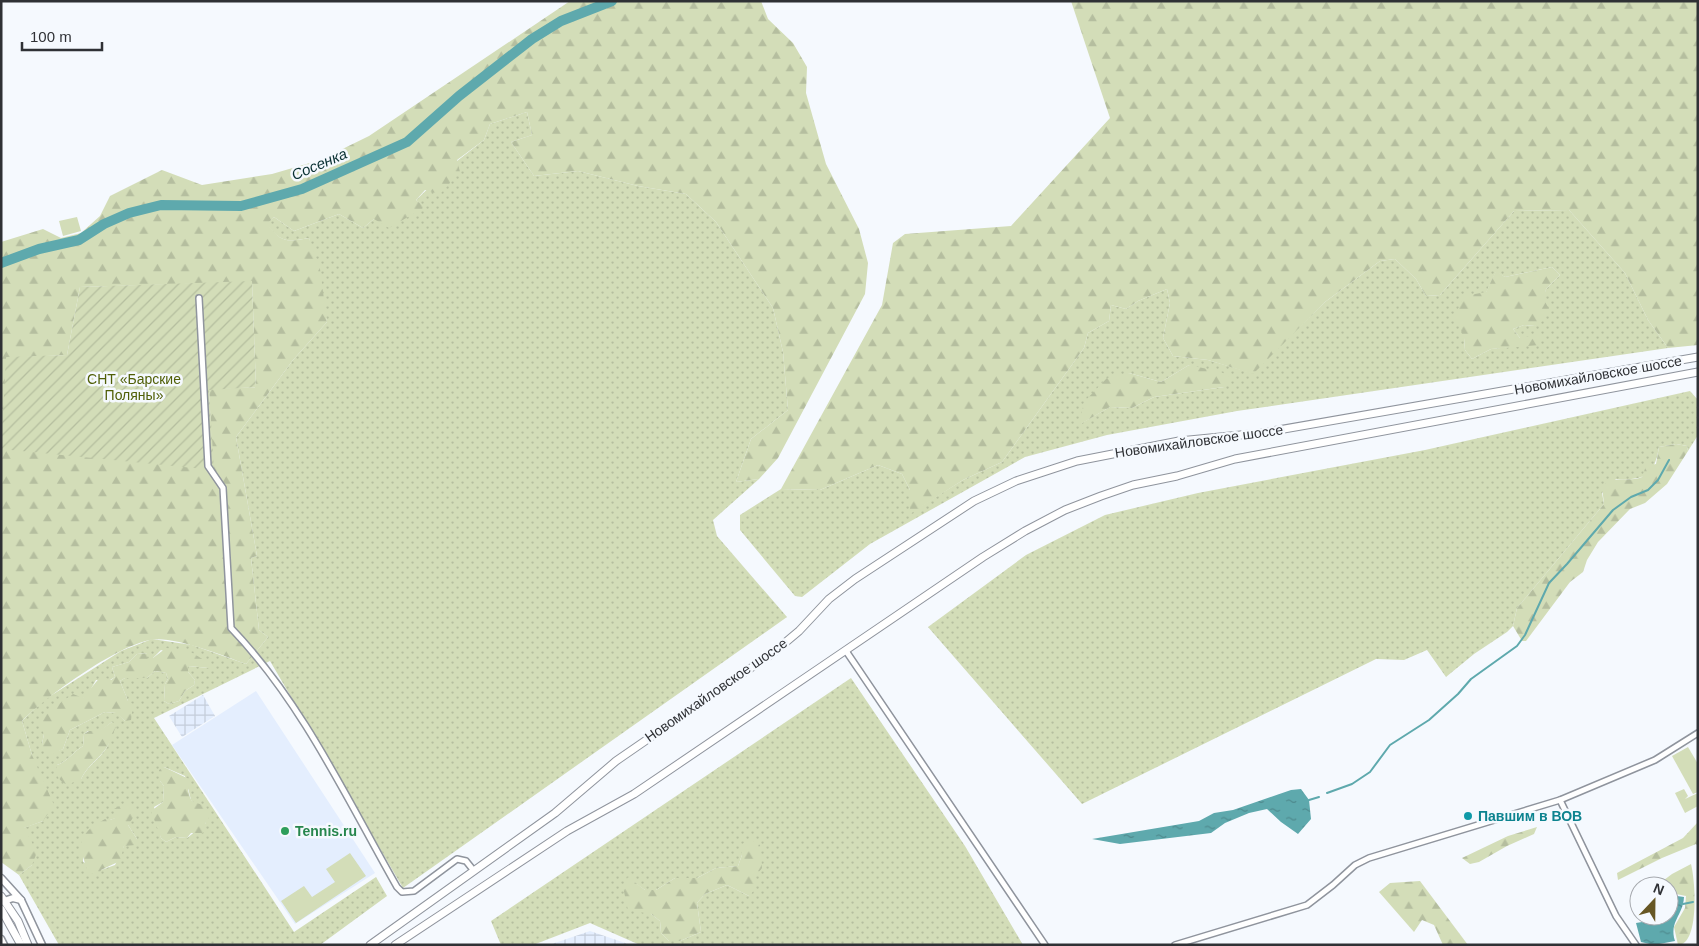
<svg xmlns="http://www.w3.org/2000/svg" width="1699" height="946" viewBox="0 0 1699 946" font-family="Helvetica,sans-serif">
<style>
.built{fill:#e4eefe}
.industrial{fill:url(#industrial-grid)}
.grass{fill:url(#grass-dots);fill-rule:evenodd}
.forest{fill:url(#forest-firs);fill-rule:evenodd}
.park{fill:#d3ddb8}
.garden{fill:url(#garden-furrows)}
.water{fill:url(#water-ripples)}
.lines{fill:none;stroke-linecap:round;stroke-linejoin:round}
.stream{stroke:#5ea9ad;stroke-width:2}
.river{stroke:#5ea9ad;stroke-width:10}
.minor-casing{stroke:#8f949d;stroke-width:8}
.tertiary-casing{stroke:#8f949d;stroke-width:9}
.secondary-casing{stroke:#8f949d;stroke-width:9}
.minor{stroke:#fff;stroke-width:5}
.tertiary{stroke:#fff;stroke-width:6}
.secondary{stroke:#fff;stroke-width:7}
.culture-dot{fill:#0f9aa8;stroke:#f5f9fe;stroke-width:2}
.leisure-dot{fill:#2e9e5b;stroke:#f5f9fe;stroke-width:2}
.labels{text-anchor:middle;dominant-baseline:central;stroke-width:5;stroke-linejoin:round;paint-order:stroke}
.street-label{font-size:14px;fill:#2f3135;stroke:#f5f9fe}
.park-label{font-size:14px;fill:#505f07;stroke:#f5f9fe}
.culture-label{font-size:14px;font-weight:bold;fill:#0d838f;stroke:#f5f9fe;text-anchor:start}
.leisure-label{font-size:14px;font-weight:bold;fill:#27864d;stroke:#f5f9fe;text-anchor:start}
.water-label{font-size:15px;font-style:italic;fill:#093032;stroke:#f5f9fe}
</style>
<defs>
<pattern id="industrial-grid" width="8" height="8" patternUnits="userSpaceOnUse" patternTransform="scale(1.25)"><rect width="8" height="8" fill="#e4eefe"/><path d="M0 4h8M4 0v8" fill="none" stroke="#c4cdda"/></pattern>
<pattern id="grass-dots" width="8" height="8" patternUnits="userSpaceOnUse" patternTransform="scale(1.25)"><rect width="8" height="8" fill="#d3ddb8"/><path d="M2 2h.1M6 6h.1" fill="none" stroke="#b5be9f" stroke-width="1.8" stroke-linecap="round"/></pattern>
<pattern id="forest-firs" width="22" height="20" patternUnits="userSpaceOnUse" patternTransform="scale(1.25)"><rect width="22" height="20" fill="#d3ddb8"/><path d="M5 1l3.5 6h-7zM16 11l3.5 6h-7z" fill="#b5be9f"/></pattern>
<pattern id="garden-furrows" width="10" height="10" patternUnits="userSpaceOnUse" patternTransform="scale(1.25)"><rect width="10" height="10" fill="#d3ddb8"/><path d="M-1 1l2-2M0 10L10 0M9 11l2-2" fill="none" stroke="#b5be9f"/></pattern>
<pattern id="water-ripples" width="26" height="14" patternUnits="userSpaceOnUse" patternTransform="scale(1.25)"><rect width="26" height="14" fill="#5ea9ad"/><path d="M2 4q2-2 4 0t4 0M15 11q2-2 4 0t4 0" fill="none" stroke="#4e8a8e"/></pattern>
</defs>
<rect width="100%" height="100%" fill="#f5f9fe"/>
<polygon class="built" points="256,691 375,873 295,924 172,745"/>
<g class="industrial">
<polygon points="203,695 215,716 182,737 169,716"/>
<polygon points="590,931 631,945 549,945"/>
</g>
<g class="grass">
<path d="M527,112L532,135L511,142L534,176L578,171L638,186L686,194L716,222L773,308L783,352L788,410L751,439L736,482L759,479L713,520L717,536L787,617L403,888L270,661L154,718L294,932L376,877L387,896L320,945H59L19,875L32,865L23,828L43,821L32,755L22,721L44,700L121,651L152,639L192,645L246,664L268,637L259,630L251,558L257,556L236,437L293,360L327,322L309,238C286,242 282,243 266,224L274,217L294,231L339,214L363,228L374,219L424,207L416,200L457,161L484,140L490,124ZM161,650L209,668L188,666V672L195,680L194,685L185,691L179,701L169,704L164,701L165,684L168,679L166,673L155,671L147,678H125L120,681L128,701L125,721L117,713L105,712L70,730L63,749L52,753L42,744L44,734L88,694L96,680H110L115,677L112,667L129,662L137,654L147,653V658H153ZM112,722C111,730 111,740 107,747C100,759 87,766 81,779L57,765C68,761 73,752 83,746L84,734L88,731L99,732ZM164,767L185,776L191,800L207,819L205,824L187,838L176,837L166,842L161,838L154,807L163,802L164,786L160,781ZM116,818L128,825L137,839L124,846L115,865L101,870L83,862V857L110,820Z"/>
<path d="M1569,210L1625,273L1648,320L1668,348L1237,411L1107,435L1025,457L870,544L802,597L795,596L740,530V515L781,489L820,490L878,465L902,474L910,490V513L963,480L1002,462L1084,348L1088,333L1109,321L1111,305L1126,309L1138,301L1167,289L1170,303L1163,338L1173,356L1208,360L1252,373L1325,302L1380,261L1395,259L1416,279L1426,296L1440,295L1514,211ZM1552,267L1560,275L1546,289L1535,326L1524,325L1513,329L1520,338L1539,344L1491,349L1472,359L1465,350L1464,338L1496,272L1505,277ZM1189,365L1224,387L1154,397L1132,408L1110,407L1080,424L1129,373L1161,382Z"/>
<path d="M1690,391L1698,400V435L1688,451L1687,446L1676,444L1659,447C1654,477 1644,480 1616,479L1602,493L1604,504L1517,608L1513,626L1507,632L1474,654L1446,677L1427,650L1404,660L1376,659L1082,804L928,627L1026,555L1105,515L1198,493L1425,450Z"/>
<path d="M851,678L965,846L1023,945H640L590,923L533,945H501L491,921ZM742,855L749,896L727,885L705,894L697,903L701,932L680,941H669L661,933L660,921L651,914L628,878L645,890H656L675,878H697L716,868L738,866Z"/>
</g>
<g class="forest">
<path d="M570,1H761L768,19L793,43L807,67L806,93L826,164L859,229L868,263L865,294L778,458L759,479L736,482L751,439L788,410L783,352L773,308L716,222L686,194L638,186L578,171L534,176L511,142L532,135L527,112L490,124L484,140L457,160L460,172L440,194L425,190L416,200L425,207L389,228L374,219L363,228L339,214L294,231L274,217L267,224C282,243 286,242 309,238L320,269L327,322L293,360L236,437L257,556L251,558L259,630L268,637L246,664C224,656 172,635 150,640C115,647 48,695 22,721L32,755L54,805L43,821L24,828L37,852L32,865L19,875L1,862V242L43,229L61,238L81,233L100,216L110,196L162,170L202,185L272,174L320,160L369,136ZM252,282L256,387L209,389L213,470L6,358L67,355L80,287Z"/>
<polygon points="1071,1 1698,1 1698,345 1668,348 1648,320 1625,273 1569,210 1514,211 1440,295 1426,296 1416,279 1395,259 1380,261 1325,302 1253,374 1208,360 1173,356 1163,338 1170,303 1167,289 1138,301 1126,309 1111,305 1109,321 1088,333 1084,348 1002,462 963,480 910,514 910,490 902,474 878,465 820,490 781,489 882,305 893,243 905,234 1011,226 1110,118"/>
<polygon points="1552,267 1560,275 1546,289 1544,300 1549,309 1545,319 1535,326 1524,325 1513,329 1520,338 1541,334 1540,345 1491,349 1472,359 1465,350 1464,338 1455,316 1464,296 1486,292 1496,271 1505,277"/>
<polygon points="1189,365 1221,372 1230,377 1224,387 1154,397 1132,408 1110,407 1079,425 1084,402 1107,378 1129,373 1161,382"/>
<path d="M1676,444L1687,446L1688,451L1667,484L1645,503L1630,509L1598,542L1587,560L1583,572L1570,582L1526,641H1522L1513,626L1517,608L1604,504L1602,487C1613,474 1629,483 1642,477L1646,466L1656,464L1659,447Z"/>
<polygon points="166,648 189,651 209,663 209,668 188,666 188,672 195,680 194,685 185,691 179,701 169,704 164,701 165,684 168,679 166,673 155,671 147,678 125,678 120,681 128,701 133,704 131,720 125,721 116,713 105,712 70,730 63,749 49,756 45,755 42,744 44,734 39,724 44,714 73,694 83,698 101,676 111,680 115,677 112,667 129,662 137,654 148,653 147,658 153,658"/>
<path d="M112,722L117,725C113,732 111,741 107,747C99,759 87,766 81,779L67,785C58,780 55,774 57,765C68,761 73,752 83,746L84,734L89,731H99Z"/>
<path d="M164,767L189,779L190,785L188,790C192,806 192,800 205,806L211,814L205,824L206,829L203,833H191L187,838L176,837L166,842L161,838L151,811L163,802L164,786L160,781L159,770Z"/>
<path d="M125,803L130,804L137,812L128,825L137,839L135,845L124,846L120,861L101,870L99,875L88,873L83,857L80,852C81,834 89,828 105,819L110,820L115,818L114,809Z"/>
<polygon points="1698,822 1698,846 1696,844 1662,858 1618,880 1617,873 1683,838"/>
<polygon points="1537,827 1534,834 1507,846 1479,862 1470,864 1462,858 1508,836"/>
<polygon points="751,840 760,845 762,868 755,877 756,888 749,896 727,885 705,894 697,903 701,932 680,941 669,941 661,933 660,921 651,914 628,910 623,887 628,877 645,890 656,890 675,878 697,878 716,868 738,866 742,855 740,845"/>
<path d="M1691,864C1696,884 1699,945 1678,945L1674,927L1685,908L1686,896L1676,894L1669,900V886H1656L1672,874Z"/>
<polygon points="1420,881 1468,945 1443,945 1434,925 1422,920 1414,932 1379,892 1390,883"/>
</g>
<g class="park">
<polygon points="77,217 81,231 63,236 59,221"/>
<polygon points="1688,747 1698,764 1698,792 1693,794 1672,756"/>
<polygon points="1684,789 1688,796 1685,799 1698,793 1698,806 1685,813 1675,793"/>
<polygon points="350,853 366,876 296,923 281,901 304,886 312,897 335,882 326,869"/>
</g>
<polygon class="garden" points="252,281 256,387 209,390 214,470 1,449 6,357 67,355 80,287"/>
<g class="water">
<polygon points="1301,789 1309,800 1311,819 1298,834 1281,822 1267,809 1249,813 1225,823 1211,833 1120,844 1092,839 1199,821 1214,813 1233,810 1291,790"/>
<path d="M1677,896L1684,897C1683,916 1669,921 1675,941L1654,945L1641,942L1636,923L1642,922L1648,924L1655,916H1669V902Z"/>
</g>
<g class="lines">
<g class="stream">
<polyline points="1327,793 1352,784 1370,772 1390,745 1429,720 1458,694 1471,679 1517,646 1525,635 1549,583 1567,564 1613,510 1631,497 1648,490 1658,480 1669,460"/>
<polyline points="1309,800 1319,797"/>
<polyline points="1683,904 1693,902"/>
</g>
<polyline class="river" points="1,263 39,249 79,240 104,224 129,213 161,205 241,206 302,189 407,142 459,96 532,39 561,21 612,1"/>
<g class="minor-casing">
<g id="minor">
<path d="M199,298L208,466L223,488L231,628C302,702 347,799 397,887L402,892L414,891L457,859L466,861L474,871"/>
<polyline points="846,651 1045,945"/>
<polyline points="1560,800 1616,916 1636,945"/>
<polyline points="1175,945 1307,905 1333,885 1355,865 1369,858 1560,800 1655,760 1698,733"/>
</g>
</g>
<g class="tertiary-casing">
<g id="tertiary">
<polyline points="1,878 21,900 42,945"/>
<polyline points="1,902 13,898 21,900"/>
<polyline points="1,939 4,945"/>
</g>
</g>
<g class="secondary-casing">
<g id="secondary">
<polyline points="1,896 18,921 28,945"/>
<polyline points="1,909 21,945"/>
<polyline points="370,945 555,813 616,761 774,652 799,631 829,599 855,579 974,501 1016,481 1077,461 1179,441 1261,433 1698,357"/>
<polyline points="395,945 567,831 634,794 983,557 1025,531 1065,510 1101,496 1133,485 1177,476 1235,459 1698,372"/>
</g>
</g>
<use href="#minor" class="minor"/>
<use href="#tertiary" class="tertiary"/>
<use href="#secondary" class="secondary"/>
</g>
<circle class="culture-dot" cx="1468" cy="816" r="5"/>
<circle class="leisure-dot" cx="285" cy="831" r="5"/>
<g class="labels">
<g class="street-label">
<text transform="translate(1598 375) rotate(-10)">Новомихайловское шоссе</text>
<text transform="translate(1199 441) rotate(-8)">Новомихайловское шоссе</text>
<text transform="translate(716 690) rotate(-35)">Новомихайловское шоссе</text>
</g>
<g class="park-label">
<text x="134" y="379">СНТ «Барские<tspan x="134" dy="16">Поляны»</tspan></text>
</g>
<g class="culture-label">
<text x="1478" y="816">Павшим в ВОВ</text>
</g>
<g class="leisure-label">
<text x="295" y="831">Tennis.ru</text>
</g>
<g class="water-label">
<text transform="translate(319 164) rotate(-23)">Сосенка</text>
</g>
</g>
<rect width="1699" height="946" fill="none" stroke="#2f3135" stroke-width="5"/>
<g transform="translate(1654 901) rotate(22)"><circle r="24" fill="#f5f9fe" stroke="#a6a9ae"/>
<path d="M0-4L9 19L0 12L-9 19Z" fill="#675724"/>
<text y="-8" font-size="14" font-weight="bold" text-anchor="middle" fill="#2f3135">N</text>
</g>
<path d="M22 42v8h80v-8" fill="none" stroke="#2f3135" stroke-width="2.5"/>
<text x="30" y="42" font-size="15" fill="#2f3135" stroke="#f5f9fe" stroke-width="4" paint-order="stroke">100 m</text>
</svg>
